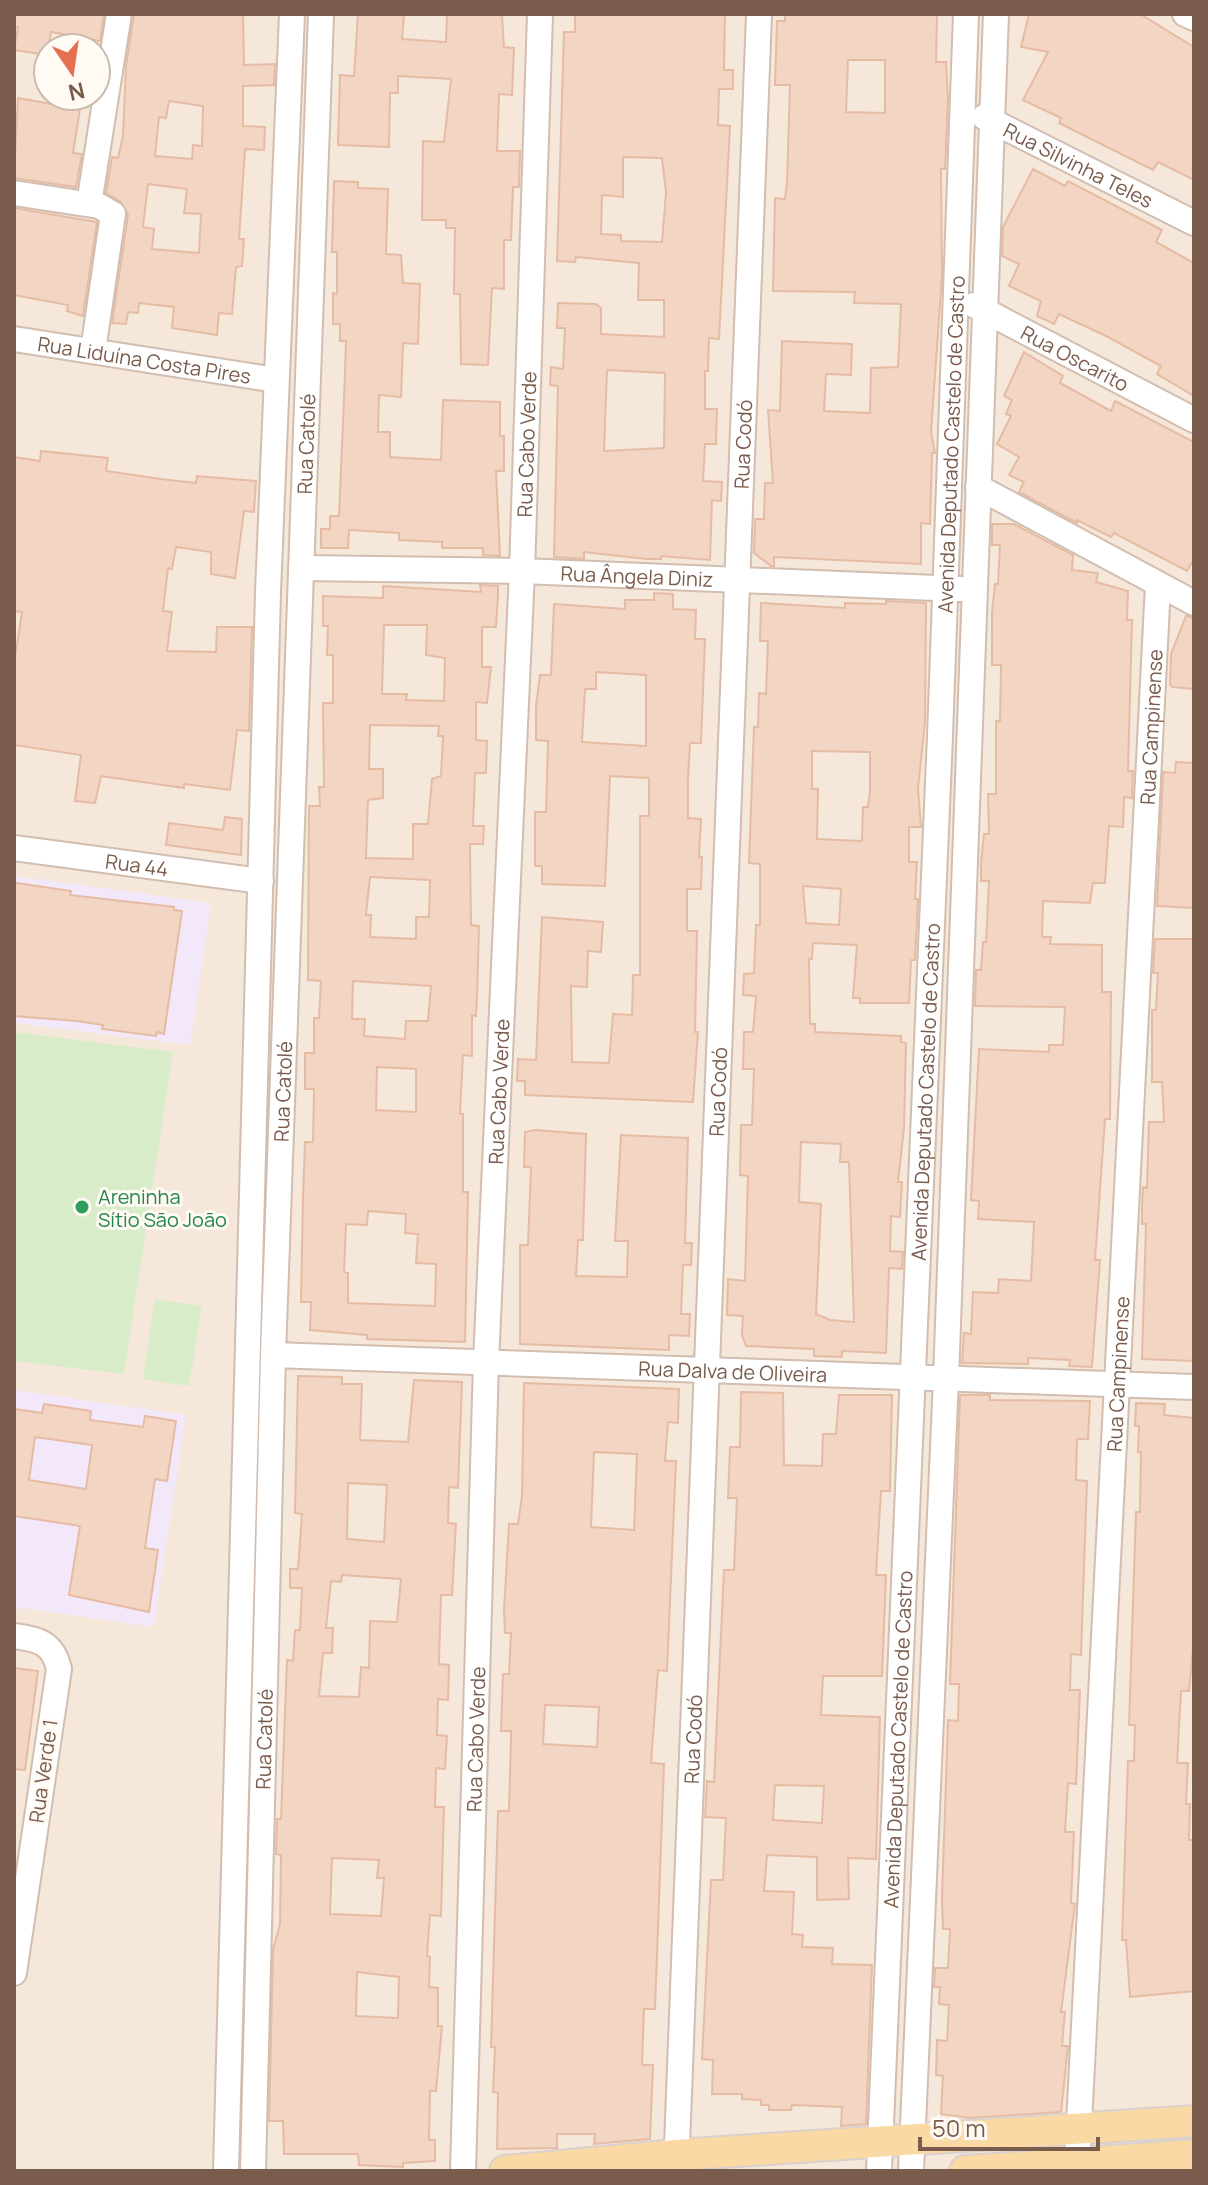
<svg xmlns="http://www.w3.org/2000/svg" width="1208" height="2185" viewBox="0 0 1208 2185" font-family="Manrope,sans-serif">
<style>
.residential{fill:#f5e8da;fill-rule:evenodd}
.education{fill:#f3e8fa}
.green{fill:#d8ecc9}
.building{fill:#f3d5c3;stroke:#e6bba3;stroke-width:2;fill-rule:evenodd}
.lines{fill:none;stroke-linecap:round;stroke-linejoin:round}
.minor-casing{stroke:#d1beb0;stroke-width:28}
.major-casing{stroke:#dad1cd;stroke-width:34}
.minor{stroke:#fff;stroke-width:24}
.major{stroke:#fbd9a5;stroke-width:30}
.leisure-dot{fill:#2e9e5b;stroke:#fffaf3;stroke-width:3}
.labels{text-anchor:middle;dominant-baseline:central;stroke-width:6;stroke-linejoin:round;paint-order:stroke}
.street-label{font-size:20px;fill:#7a5c4d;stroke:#fffaf3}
.leisure-label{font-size:20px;fill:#27864d;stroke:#fffaf3;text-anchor:start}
</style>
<rect width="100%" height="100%" fill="#fdf6ec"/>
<path class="residential" d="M14,14H1194V2171H14ZM48,48H96V96H48Z"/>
<g class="education">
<polygon points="14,876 211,903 190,1045 14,1023"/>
<polygon points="14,1390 186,1415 154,1627 14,1607"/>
</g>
<g class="green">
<polygon points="14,1032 173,1052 124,1374 14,1361"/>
<polygon points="155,1299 202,1306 189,1386 143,1379"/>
</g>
<g class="building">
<polygon points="14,14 104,14 100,41 51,32 47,55 14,50 18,27 14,26"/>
<path d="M134,14H243L244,65L275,64L274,85L243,86V126L265,127L264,150L245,149L239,239H244L242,266L236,267L232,314L219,313L217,335L172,328L174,307L139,303L138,313L128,312L126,324L112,323L128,215L121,202L106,193L112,157L118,158L123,136L126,66ZM169,101L203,106L202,146L193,145L192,159L155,156L159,117L166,118ZM148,184L187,189L184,213L201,214L199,253L152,249L154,229L143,227Z"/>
<polygon points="358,14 404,14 402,39 446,42 447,14 502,14 504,47 514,48 512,95 499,94 497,151 520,151 519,187 513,187 511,240 504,240 504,289 492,288 488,365 461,364 460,294 454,294 455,228 446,228 446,220 422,220 423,141 444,142 451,79 398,76 398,93 390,93 389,147 338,145 340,75 354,76"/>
<path d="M575,14H725L724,70H733V89H719L718,125L730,126L719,339L709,338L708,371H705V409H717L716,444H705L703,481L722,482L721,501L712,500L710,560L661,556V559H647L584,552V559L554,557L558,386L550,385L551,367L563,369L565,328H557L558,303L596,304L601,308V334L664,337V300H638L639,263L576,257L575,262L557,261L564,32H575ZM623,157L662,158L666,193L662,242L621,241V235L601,234L602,195L623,197ZM607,370L665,373L664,448L604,451Z"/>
<path d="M785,14H937L936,62H946L948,99L945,169H941L942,276L931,432L935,453H932L930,524L921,523V564L774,557V566H771L754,553L755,519H764L765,483H773L768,410L780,411L782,341L852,344L851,375L826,374L824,411L870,413L871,368L898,367L901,304L854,303L855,292L773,291L775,198L785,199L787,182L790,85H775L777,21H785ZM848,60H885V113L846,112Z"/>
<polygon points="1029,14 1140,14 1194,47 1194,180 1158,162 1153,170 1059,123 1061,118 1023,100 1048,52 1021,47"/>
<polygon points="18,98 80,109 73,153 82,154 76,187 14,178"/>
<polygon points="1033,169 1065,186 1068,181 1162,230 1156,242 1194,263 1194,396 1157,374 1161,366 1106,336 1059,314 1054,324 1037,316 1041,301 1009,286 1019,264 1002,256 1003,227"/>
<polygon points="334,181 358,182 358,188 388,189 386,254 401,255 403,283 420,284 418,344 403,343 401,397 379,395 378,432 390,432 390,457 441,460 443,400 500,402 500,436 504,436 504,471 496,471 500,556 483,555 483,548 442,548 442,542 399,540 399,533 349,530 348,548 321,548 321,529 330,529 330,516 339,516 344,400 346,341 340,341 340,324 333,324 333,293 337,294 337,252 332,252"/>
<polygon points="14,208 97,222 83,316 67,311 68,305 14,295"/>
<polygon points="1024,352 1063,376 1060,383 1111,411 1115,401 1194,442 1194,559 1187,571 1114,533 1111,537 1077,520 1077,523 1019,492 1024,482 1009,475 1019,457 997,444 1011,416 1006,414 1012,400 1004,396"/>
<polygon points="41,451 108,458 106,471 161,479 196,483 197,476 256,481 254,512 244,511 235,578 211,574 211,552 176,547 172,569 168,568 163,611 172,612 167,651 216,652 217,627 252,627 249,731 237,730 230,790 184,784 184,788 101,776 95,803 75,801 81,755 14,745 14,664 22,612 14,611 14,457 40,461"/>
<polygon points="992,524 1014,524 1073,555 1072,570 1098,573 1096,582 1128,591 1127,620 1132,620 1128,771 1133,771 1132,798 1124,797 1123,827 1109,826 1105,883 1093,883 1090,903 1043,901 1042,937 1051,937 1050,944 1102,945 1102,992 1111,992 1110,1119 1105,1119 1095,1260 1100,1260 1092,1367 1069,1366 1070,1360 1028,1358 1028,1364 962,1363 964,1333 971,1334 973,1292 998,1293 999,1279 1031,1281 1034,1222 978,1219 979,1201 971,1200 979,1049 1049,1052 1049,1045 1063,1045 1065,1007 975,1006 976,970 981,970 983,942 986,942 989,881 981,881 981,863 984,834 989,834 988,794 996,794 996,721 1000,721 1001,665 992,665 992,613 995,584 998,584 1000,545 992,545"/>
<path d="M480,585L498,586V594L496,627H482V667H491L487,703L476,702V740L487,741L486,773H475L473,826H484L483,844H470L471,925L479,926L477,999L476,1016L472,1015V1056L463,1055L460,1114H463V1192H468L465,1342L367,1339V1335L310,1330L311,1302H301L303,1198L305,1142H313L314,1089H305V1053H314V1018H319L321,981L308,980L309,806H320L319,787H324L323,703H333V655H327L328,626H323V596L383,598V586L481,592ZM384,625H427L426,655L445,658L444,701L406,700L407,694H382ZM370,725L439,726L438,736H443L441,776L432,779L428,824H413V859L366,858L368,800L383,798V769H369ZM370,877L430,880L429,917H416V939L370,937L371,915H366ZM353,981L431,986L428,1021H406L405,1039L364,1036L365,1019H352ZM377,1067L416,1069V1112L376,1110ZM368,1211L406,1214L405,1233L418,1234L416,1263L436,1264L435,1306L348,1303V1273L344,1272L346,1224L367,1225Z"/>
<path d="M654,593L673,594V609L696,610L695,639H705L701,743H690L688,779V818L701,819L699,857H702L701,889H687V931H697L695,1032H698L693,1102L525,1095V1081H517L518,1059L536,1060L542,917L603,922L601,952L588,951L587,987L571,986L572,1062L609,1063L613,1014L632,1015L633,975H640V816H649V778L610,776L605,886L542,884V866H535V812H546L548,741L536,740V706L540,675H551L554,604L625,609V600H654ZM596,672L646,675V746L582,742L585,689H596Z"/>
<path d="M886,601L926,603L925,722L918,788L921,827H909V862H917L915,899H918L915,960H911L909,1003H860V998H853L857,945L813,943L812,959H809L810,1024H815V1032L901,1036V1042L906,1043L904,1128L898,1182H902L900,1217L891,1216L890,1251L903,1252L902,1269L889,1268L886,1353L842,1351V1357L814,1356V1349L746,1346L742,1335L743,1316L727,1315L728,1279L745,1281L748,1176L740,1175L741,1125H752L754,1069H743L744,1032H753L756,996L743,995L744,974L754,973L756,925H760V864L749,863L754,727H758L759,693L766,694L768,641H760L761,603L845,608V603L886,604ZM812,751L870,752V790L868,807H863L862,841L817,839L818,789H812ZM803,886L841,889L839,925L806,923ZM801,1142L841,1144L840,1162H849L854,1322L830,1320L816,1314L821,1204L799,1202Z"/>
<polygon points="1186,616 1194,618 1194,689 1172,687 1170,684 1171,654"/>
<polygon points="1176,762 1194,763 1194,908 1157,906 1163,772 1175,773"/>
<polygon points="225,817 242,819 241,855 166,845 169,823 223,830"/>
<polygon points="17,883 71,891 70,895 174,907 174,910 182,911 164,1034 157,1032 156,1036 102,1029 103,1025 77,1021 14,1016 14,886"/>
<polygon points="1155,939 1194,939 1194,1361 1142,1359 1146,1224 1142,1224 1142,1206 1143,1187 1147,1188 1149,1122 1164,1122 1162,1082 1152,1082 1152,1010 1156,1010 1158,973 1153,973"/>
<polygon points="535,1130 586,1134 583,1240 578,1240 576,1276 627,1277 628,1241 615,1241 621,1135 688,1138 685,1243 692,1243 691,1265 683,1265 681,1314 690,1314 689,1336 669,1335 669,1350 520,1344 520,1245 528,1245 531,1167 524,1167 525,1132"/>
<path d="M298,1376L342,1377V1384H362L360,1440L408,1442L414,1380L462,1382L458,1488L449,1487L448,1523L456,1524L452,1595H441L439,1664L449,1665L448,1700L438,1699L437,1735L447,1736L445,1769L436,1768L435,1807H444L441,1916L430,1915L427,1956L430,1957L429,1987L438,1988V2026H442L436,2091H430L429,2140H435V2161L403,2163V2167L359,2165L358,2154H284L283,2121H269L273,1950L280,1924L281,1855L276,1854L277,1819H281L287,1660L293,1661L295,1630H300L302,1588H290V1569H298L302,1514L295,1513ZM348,1483L387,1485L384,1542L347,1539ZM342,1575L401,1579L397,1622L370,1621L369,1668L361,1667L359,1697L319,1696L323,1653H332L333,1628H326L331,1581L341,1582ZM332,1858L379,1860L377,1878H384L381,1916L330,1914ZM357,1972L399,1977L398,2018L356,2016Z"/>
<path d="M524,1383L679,1389L678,1423L668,1422L665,1461H676L667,1671L658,1670L651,1763L664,1764L655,2009H644L642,2065H653L650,2139L594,2144L595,2134H557V2148L497,2149L498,2093L493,2092L495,2047H491L497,1846L498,1811H509L511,1739V1731H501L503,1674H509L511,1633H505L504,1610L509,1524H518L522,1496ZM594,1452L637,1454L634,1530L591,1527ZM545,1705L599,1707L597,1747L543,1744Z"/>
<path d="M741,1392L783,1393L784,1465L822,1466L823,1434H836L839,1395H892L890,1491H881L876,1575H886L882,1676H823L821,1715L880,1717L876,1859L848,1858L849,1899L817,1900V1857L767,1855L764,1891L794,1892L792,1934L803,1935L802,1947L833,1948L832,1964L872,1965L866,2124L841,2126L842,2107L792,2105L791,2110H769V2105H761V2100L742,2099V2094H712L713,2060L702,2059L711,1880H723L726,1818L705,1817L707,1781L714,1782L724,1570H734L737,1498H728L730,1447H740ZM775,1785L824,1786L822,1823L773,1820Z"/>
<polygon points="960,1395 990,1395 990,1400 1090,1401 1088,1439 1077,1439 1076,1480 1087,1481 1081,1655 1071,1654 1070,1690 1080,1690 1076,1784 1068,1783 1065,1832 1074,1832 1071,1903 1075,1904 1061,2012 1065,2012 1062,2046 1068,2046 1061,2112 969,2118 941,2114 943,2076 936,2075 937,2040 947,2041 949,2005 939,2004 940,1987 934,1987 935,1968 948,1968 950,1929 943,1929 942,1898 948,1720 958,1721 959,1684 950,1684"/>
<polygon points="1136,1403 1165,1404 1164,1415 1194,1418 1194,1638 1189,1691 1181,1691 1177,1763 1188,1763 1186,1804 1190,1804 1189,1840 1194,1840 1194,1991 1130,1997 1126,1940 1122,1940 1128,1761 1134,1761 1135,1725 1129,1725 1136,1512 1140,1512 1141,1452 1138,1452 1139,1426 1135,1426"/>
<path d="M44,1404L91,1411L90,1420L143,1427L145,1416L176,1421L167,1481L155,1479L145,1548L158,1550L149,1612L69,1595L80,1526L14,1516V1409L42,1413ZM35,1437L92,1445L86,1489L29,1480Z"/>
<polygon points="14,1668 38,1671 25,1770 14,1769"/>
</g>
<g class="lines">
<g class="minor-casing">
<g id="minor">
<polyline points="1185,14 1194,18"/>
<path id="s1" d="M984,117L1194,223"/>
<polyline points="14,193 99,206 113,214 93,351"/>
<polyline points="89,204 119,14"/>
<path id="s2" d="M974,305L1194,420"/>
<path id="s3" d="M14,339L276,380"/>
<polyline points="978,487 1194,603"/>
<path id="s4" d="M301,568L522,571L960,589"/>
<path id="s5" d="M14,848L261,881"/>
<path id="s6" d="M273,1355L1194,1387"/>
<path d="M14,1636C39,1639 53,1643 59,1669L14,1973"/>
<path id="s7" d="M1077,2163L1158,585"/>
<polyline points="226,2171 268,592 292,14"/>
<path id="s8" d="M253,2171L273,1355L321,14"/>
<path id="s9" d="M463,2171L486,1362L522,571L540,14"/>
<path id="s10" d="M676,2171L759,14"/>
<path id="s11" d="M879,2171L940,736L966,14"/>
<polyline points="911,2171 946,1379 996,14"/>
</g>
</g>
<g class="major-casing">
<g id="major">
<polyline points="505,2171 676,2155 1194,2121"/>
<polyline points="965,2171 1194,2155"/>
</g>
</g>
<use href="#minor" class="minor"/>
<use href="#major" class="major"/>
</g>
<circle class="leisure-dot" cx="82" cy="1207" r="8"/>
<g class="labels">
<g class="street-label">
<text stroke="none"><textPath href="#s1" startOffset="106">Rua Silvinha Teles</textPath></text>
<text stroke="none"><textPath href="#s2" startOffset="114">Rua Oscarito</textPath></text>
<text stroke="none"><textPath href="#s3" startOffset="132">Rua Liduína Costa Pires</textPath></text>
<text stroke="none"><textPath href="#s8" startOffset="1728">Rua Catolé</textPath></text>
<text stroke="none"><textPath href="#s9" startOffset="1728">Rua Cabo Verde</textPath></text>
<text stroke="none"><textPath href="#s10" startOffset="1728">Rua Codó</textPath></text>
<text stroke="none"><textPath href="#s11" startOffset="1728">Avenida Deputado Castelo de Castro</textPath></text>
<text stroke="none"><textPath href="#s4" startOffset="336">Rua Ângela Diniz</textPath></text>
<text stroke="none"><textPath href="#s7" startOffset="1438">Rua Campinense</textPath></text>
<text stroke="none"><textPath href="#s5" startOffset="124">Rua 44</textPath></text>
<text stroke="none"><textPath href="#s8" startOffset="1080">Rua Catolé</textPath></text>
<text stroke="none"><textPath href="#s9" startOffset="1080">Rua Cabo Verde</textPath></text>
<text stroke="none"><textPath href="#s10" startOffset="1080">Rua Codó</textPath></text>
<text stroke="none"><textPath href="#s11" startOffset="1080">Avenida Deputado Castelo de Castro</textPath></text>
<text stroke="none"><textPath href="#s6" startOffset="460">Rua Dalva de Oliveira</textPath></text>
<text stroke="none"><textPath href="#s7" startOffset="790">Rua Campinense</textPath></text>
<text stroke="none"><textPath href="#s8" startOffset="432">Rua Catolé</textPath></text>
<text stroke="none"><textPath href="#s9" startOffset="432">Rua Cabo Verde</textPath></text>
<text stroke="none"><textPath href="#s10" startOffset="432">Rua Codó</textPath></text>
<text stroke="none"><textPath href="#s11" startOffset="432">Avenida Deputado Castelo de Castro</textPath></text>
<text transform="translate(43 1771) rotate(-82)">Rua Verde 1</text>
</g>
<g class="leisure-label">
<text x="98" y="1196">Areninha<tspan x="98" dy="23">Sítio São João</tspan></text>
</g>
</g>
<rect width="1208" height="2185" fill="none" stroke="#7a5c4d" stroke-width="32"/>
<g transform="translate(72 72) rotate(167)"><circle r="38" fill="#fffaf3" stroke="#cabbb1" stroke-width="2"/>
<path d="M0-6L14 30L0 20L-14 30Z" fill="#e76f51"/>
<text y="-12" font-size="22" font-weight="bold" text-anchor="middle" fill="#7a5c4d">N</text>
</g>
<path d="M920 2137v12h178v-12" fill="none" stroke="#7a5c4d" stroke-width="4"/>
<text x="932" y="2137" font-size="24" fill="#7a5c4d" stroke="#fffaf3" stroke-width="6" paint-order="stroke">50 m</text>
</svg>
